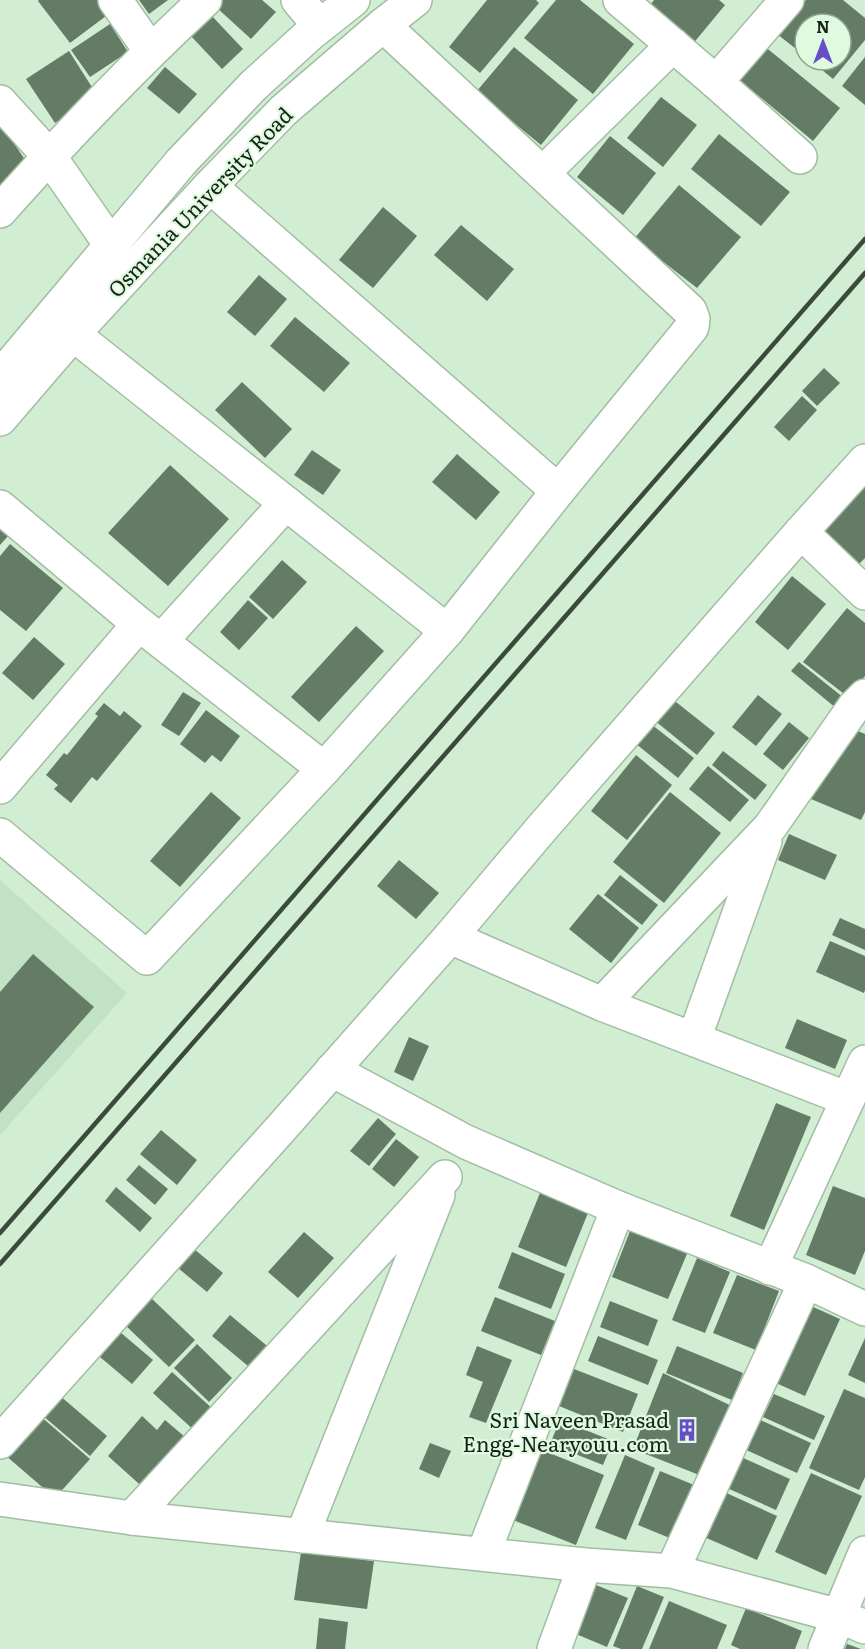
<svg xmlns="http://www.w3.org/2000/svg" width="865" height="1649" viewBox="0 0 865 1649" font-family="Literata,serif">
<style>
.built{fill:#c2e3c3}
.building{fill:#647c65}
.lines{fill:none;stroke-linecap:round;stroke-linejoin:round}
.minor-casing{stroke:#a2bda3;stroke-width:36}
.major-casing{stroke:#a2bda3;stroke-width:36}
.minor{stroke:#fff;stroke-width:33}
.major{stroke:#fff;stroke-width:33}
.rail{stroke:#3c4a3c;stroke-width:4.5}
.labels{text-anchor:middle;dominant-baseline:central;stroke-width:4.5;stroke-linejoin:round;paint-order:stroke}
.street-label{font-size:21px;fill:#182218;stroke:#defadf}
.poi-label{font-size:21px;fill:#182218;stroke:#defadf;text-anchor:end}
</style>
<rect width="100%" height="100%" fill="#d1edd2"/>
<polygon class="built" points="0,880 127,993 0,1135"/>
<g class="building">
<polygon points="39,0 101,0 110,13 70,43 38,1"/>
<polygon points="139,0 168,0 149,14"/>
<polygon points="223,0 262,0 276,12 251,39 216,7"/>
<polygon points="487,0 536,0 539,3 480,73 449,47"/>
<polygon points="556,0 580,0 634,44 593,94 524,38"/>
<polygon points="654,0 719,0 725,5 692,45 647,9"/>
<polygon points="806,0 843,0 865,18 865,40 833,79 810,60 841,60 841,24 805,24 805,56 777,34"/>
<polygon points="211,15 243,49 222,69 190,35"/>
<polygon points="110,24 128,52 90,77 71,50"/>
<polygon points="763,45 840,108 813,141 736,77"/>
<polygon points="514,47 578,100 541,145 476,92"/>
<polygon points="69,51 97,95 55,123 26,79"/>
<polygon points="865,57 865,105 842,86"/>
<polygon points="165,67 197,94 179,114 147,88"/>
<polygon points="661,97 697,125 663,167 627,138"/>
<polygon points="0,123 30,167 0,186"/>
<polygon points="719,134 790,192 761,226 691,169"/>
<polygon points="610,136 656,173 623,215 577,177"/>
<polygon points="679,185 741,237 697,288 634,239"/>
<polygon points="383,207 417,236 373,288 339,260"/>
<polygon points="461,225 514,269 487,301 434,255"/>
<polygon points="259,275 287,299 255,336 227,312"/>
<polygon points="295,317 350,363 324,392 270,346"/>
<polygon points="824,368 840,383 817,406 802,391"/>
<polygon points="242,382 292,429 265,458 215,410"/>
<polygon points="802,396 817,410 789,441 774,427"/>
<polygon points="312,450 341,470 323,495 294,475"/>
<polygon points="457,454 500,492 476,520 432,482"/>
<polygon points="170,465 229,519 168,586 108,533"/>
<polygon points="865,471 865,558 859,564 816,523"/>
<polygon points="0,511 17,526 0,545"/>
<polygon points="10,544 63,588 26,631 0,610 0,556"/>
<polygon points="282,560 307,582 273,619 249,597"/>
<polygon points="792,576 826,604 788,650 755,622"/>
<polygon points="248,600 268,618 239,650 220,632"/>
<polygon points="847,608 865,623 865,676 848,697 803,662"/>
<polygon points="356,626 384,651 319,722 291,697"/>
<polygon points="34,637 65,664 33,700 2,673"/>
<polygon points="799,662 844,698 836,708 791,671"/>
<polygon points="183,692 201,703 179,736 161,725"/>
<polygon points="758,695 782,714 756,746 732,727"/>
<polygon points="671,698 715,733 697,755 654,720"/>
<polygon points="104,703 120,716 124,711 142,726 97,781 92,777 71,803 54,789 58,785 46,775 64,753 67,755 98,716 95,714"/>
<polygon points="206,710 240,736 221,762 212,755 205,763 180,744"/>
<polygon points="789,722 809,738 783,770 763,754"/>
<polygon points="651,724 694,758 678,778 635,743"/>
<polygon points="844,725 865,734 865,812 861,820 811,799"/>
<polygon points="723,751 767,785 755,800 712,765"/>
<polygon points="636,755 672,785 627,840 591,811"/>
<polygon points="708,766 749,800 730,822 689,789"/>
<polygon points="211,792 241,818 180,887 150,861"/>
<polygon points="670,792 721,833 664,903 613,862"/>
<polygon points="789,834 837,855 825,880 778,860"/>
<polygon points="399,860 439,893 416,919 377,886"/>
<polygon points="620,875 658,905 642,925 604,895"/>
<polygon points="598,894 639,928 611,963 569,929"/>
<polygon points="840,918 865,929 865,950 832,935"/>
<polygon points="830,941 865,956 865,990 864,993 816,972"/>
<polygon points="33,954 94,1007 0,1113 0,992"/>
<polygon points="797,1019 847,1040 835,1069 785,1048"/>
<polygon points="409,1037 429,1046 413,1081 394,1072"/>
<polygon points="776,1103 811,1117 764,1230 730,1216"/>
<polygon points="378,1118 396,1134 369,1166 350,1151"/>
<polygon points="161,1130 197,1160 177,1185 140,1154"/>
<polygon points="396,1139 419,1157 394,1187 372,1169"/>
<polygon points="139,1165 168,1189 155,1205 126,1180"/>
<polygon points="833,1186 865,1198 865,1251 855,1275 806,1255"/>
<polygon points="116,1187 152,1218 140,1232 105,1201"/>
<polygon points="540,1193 588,1213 566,1267 518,1247"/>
<polygon points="632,1226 689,1249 668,1299 612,1277"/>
<polygon points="304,1232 334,1258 298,1298 268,1272"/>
<polygon points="188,1244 223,1273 207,1292 172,1263"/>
<polygon points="512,1252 565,1274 551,1309 498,1288"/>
<polygon points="697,1258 730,1272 705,1333 672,1320"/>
<polygon points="737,1275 779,1291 756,1350 713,1333"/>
<polygon points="149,1296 195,1340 169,1367 123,1323"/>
<polygon points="495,1297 555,1321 541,1355 481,1331"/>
<polygon points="610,1301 658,1320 648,1346 600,1327"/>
<polygon points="802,1302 840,1319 805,1396 767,1379"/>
<polygon points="230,1315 272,1350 254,1371 212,1336"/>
<polygon points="120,1332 153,1360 132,1384 100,1357"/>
<polygon points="598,1336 658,1360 648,1385 588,1361"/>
<polygon points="865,1338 865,1383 848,1375"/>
<polygon points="197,1344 232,1378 209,1402 174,1368"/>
<polygon points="477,1346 512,1360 486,1423 469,1417 483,1382 466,1375"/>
<polygon points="677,1346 743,1373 732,1400 666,1373"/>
<polygon points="574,1369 638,1394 623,1432 559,1406"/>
<polygon points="172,1372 215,1411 196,1432 153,1393"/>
<polygon points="663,1373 742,1411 712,1480 633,1449"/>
<polygon points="844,1389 865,1398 865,1477 859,1490 809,1468"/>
<polygon points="774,1394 825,1416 814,1440 763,1417"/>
<polygon points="59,1395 107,1436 90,1456 42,1415"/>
<polygon points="747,1414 811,1443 797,1473 733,1444"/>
<polygon points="39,1415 90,1459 55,1498 5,1455"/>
<polygon points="142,1416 157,1430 165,1420 192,1443 147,1491 108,1456"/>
<polygon points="560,1420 613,1441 603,1465 550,1444"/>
<polygon points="430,1443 451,1451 439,1478 419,1469"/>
<polygon points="542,1450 604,1475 576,1545 513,1520"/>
<polygon points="732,1453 790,1479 776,1510 718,1484"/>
<polygon points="625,1455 655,1468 626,1540 595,1528"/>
<polygon points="660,1471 699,1487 677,1541 638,1525"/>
<polygon points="811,1473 862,1496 826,1575 775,1552"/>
<polygon points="722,1491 777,1516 757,1560 702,1536"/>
<polygon points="301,1552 374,1561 367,1609 294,1600"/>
<polygon points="596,1585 628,1598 607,1647 576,1634"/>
<polygon points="637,1586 664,1597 642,1649 621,1649 613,1646"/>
<polygon points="669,1601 727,1625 717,1649 649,1649"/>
<polygon points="746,1608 802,1631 795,1649 740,1649 731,1645"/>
<polygon points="319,1618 348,1622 345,1649 316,1649"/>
<polygon points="847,1644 861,1649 845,1649"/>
</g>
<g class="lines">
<g class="minor-casing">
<g id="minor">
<polyline points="115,0 150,50"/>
<polyline points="298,0 320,26"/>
<polyline points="620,0 716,82 800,157"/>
<polyline points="716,82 787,0"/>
<polyline points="0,102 49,156 111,245"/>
<polyline points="543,173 673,45"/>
<polyline points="210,186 558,491"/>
<path d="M0,211C65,138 133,67 205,0"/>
<polyline points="73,334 447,631"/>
<polyline points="0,507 139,624 324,769"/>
<polyline points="801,532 865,593"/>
<polyline points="161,641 286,503"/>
<polyline points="0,787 139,624"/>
<polyline points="0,835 147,958 324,769 447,631 558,491 692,327 693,319 690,311 383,25"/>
<polyline points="450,937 602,1004 848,1099"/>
<polyline points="602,1004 770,827 854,707 865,696"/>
<polyline points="694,1039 765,841"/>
<polyline points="332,1070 466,1142 618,1208 806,1281 865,1309"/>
<polyline points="770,1268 865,1062"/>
<polyline points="0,1442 276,1134 450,937 542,828 801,532 865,461"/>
<polyline points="0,1499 132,1518 585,1565 672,1571 839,1616 865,1627"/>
<polyline points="132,1518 445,1177"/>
<polyline points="302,1536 438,1195"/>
<polyline points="483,1554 618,1208"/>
<polyline points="672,1571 806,1281"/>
<polyline points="554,1649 585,1565"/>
<polyline points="825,1649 865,1553"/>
</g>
</g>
<g class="major-casing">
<g id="major">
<polyline points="0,377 181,162 253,86 310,34 353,0"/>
<polyline points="0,419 73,334 210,186 284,110 383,25 415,0"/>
</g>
</g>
<use href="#minor" class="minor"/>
<use href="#major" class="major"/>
<g class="rail">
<polyline points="0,1233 865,239"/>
<polyline points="0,1264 865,273"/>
</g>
</g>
<defs>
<g id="building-bare" transform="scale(1.8)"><path d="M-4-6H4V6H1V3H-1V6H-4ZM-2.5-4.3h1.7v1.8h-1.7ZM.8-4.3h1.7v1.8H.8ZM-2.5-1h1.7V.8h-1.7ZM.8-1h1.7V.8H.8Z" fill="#694dc7" stroke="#defadf" stroke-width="2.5" paint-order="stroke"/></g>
</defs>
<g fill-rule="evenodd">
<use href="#building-bare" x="687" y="1430"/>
</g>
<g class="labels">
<g class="street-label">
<text transform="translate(199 201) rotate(-46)">Osmania University Road</text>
</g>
<g class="poi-label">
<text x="669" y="1418">Sri Naveen Prasad<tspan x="669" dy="24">Engg-Nearyouu.com</tspan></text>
</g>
</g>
<g transform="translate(823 42)"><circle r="28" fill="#defadf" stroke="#8fa48f" stroke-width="1.5"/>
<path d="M0-4.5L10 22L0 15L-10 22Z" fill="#694dc7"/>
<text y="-9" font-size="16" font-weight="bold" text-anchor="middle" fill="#182218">N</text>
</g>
</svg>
